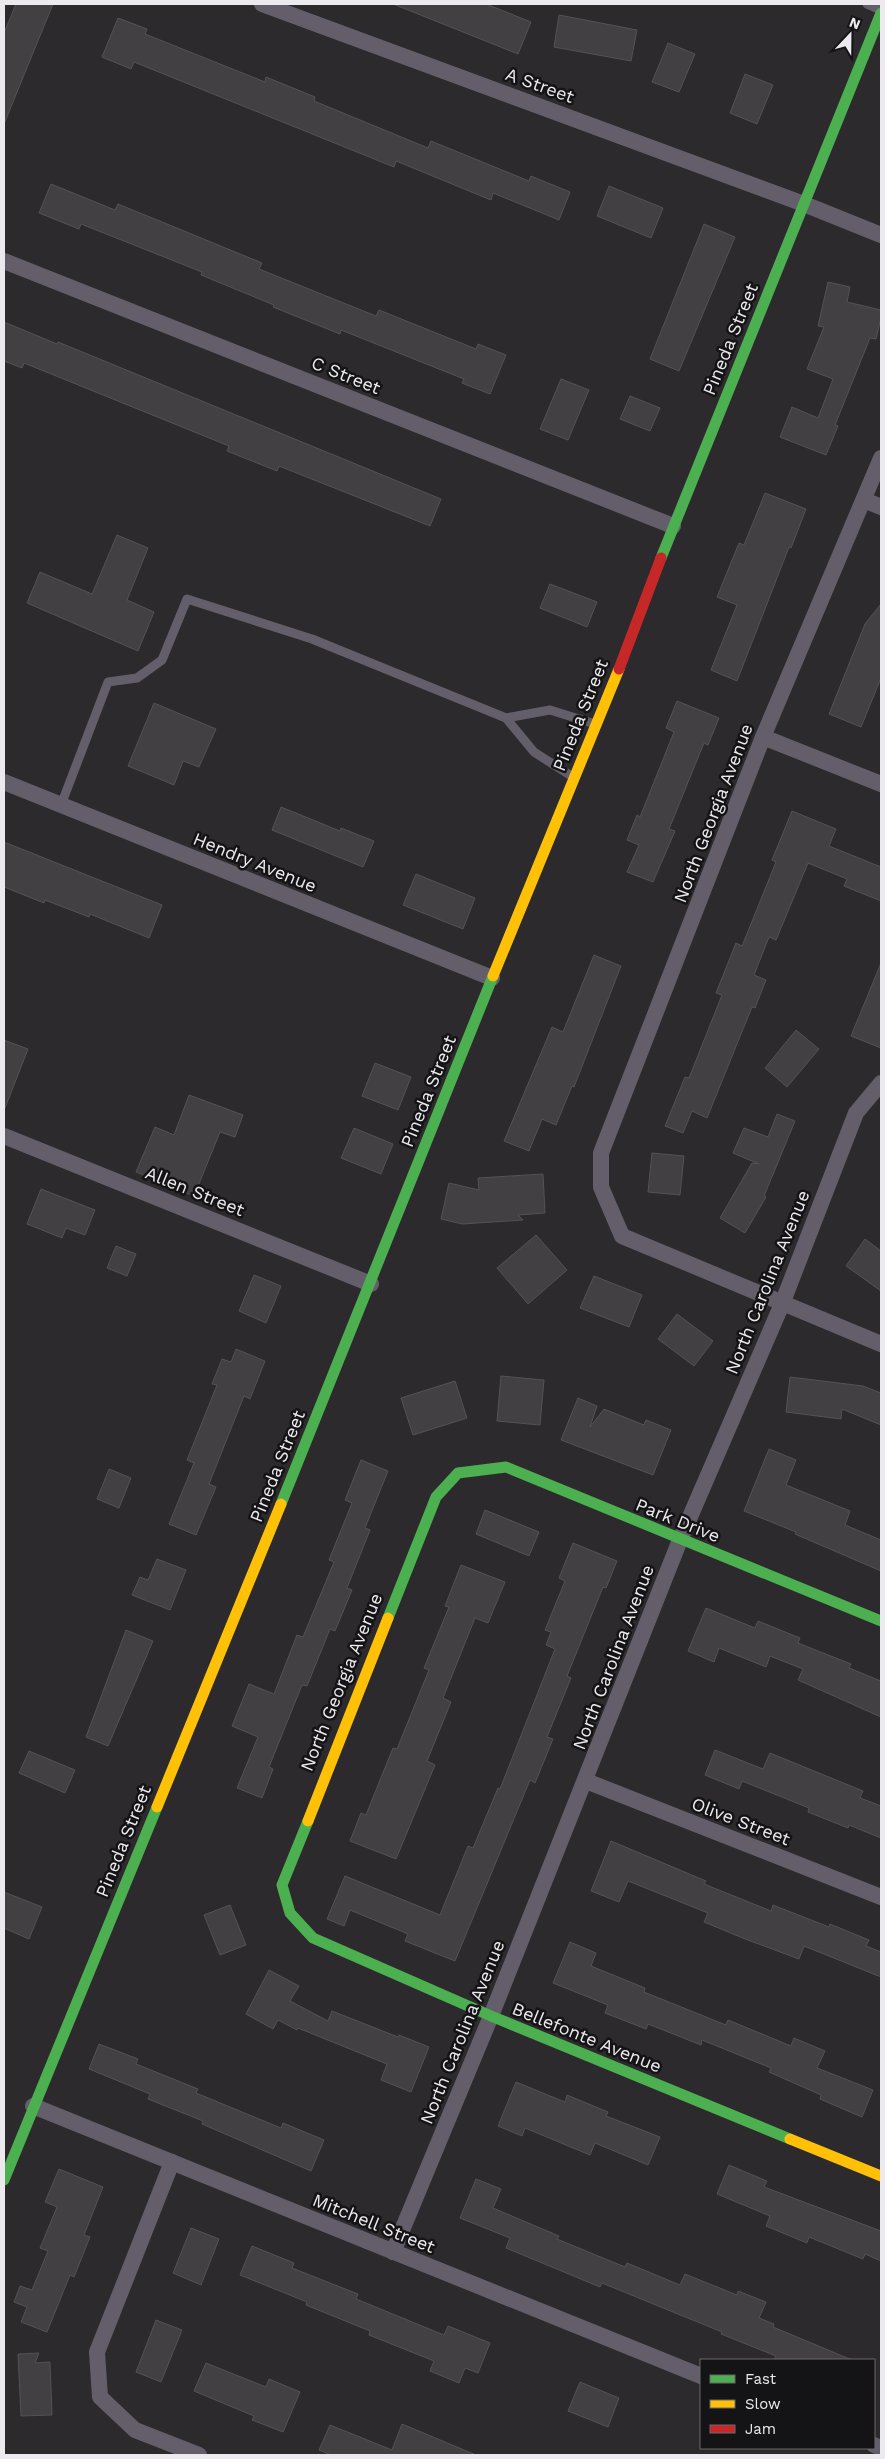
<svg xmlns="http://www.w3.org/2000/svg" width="885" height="2459" viewBox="0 0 885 2459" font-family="'Work Sans',sans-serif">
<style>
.building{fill:#424043;stroke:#545255}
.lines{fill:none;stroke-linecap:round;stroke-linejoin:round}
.lane{stroke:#645e6b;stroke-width:9}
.street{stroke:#645e6b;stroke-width:16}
.fast{stroke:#4caf50;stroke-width:11}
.slow{stroke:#ffc107;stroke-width:11}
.jam{stroke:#c62828;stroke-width:11}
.labels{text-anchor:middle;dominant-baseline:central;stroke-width:5;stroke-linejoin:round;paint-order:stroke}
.street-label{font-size:18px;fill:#eceaee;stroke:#141315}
</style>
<rect width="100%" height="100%" fill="#2c2a2d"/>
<g class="building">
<polygon points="16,4 53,4 4,124 4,33"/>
<polygon points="393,4 486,4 531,22 518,54"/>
<polygon points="559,15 637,30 631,61 554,47"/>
<polygon points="118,18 147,29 145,34 265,82 266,77 315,97 314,101 428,148 431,141 529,181 531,176 570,192 559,220 493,193 491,200 396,161 394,167 134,62 131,69 102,57"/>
<polygon points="668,43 695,54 679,92 652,82"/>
<polygon points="745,74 773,85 757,124 730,113"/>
<polygon points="51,184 115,210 118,204 189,233 262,263 259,269 376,316 379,310 476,349 478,344 506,355 490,394 462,383 464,379 341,330 340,334 273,307 274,305 201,275 202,272 81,224 79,229 39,213"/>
<polygon points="609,186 663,208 651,238 597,216"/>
<polygon points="704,224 735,237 679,371 650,359"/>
<polygon points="828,282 850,287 847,302 881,310 881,318 876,339 870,338 835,425 838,426 826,455 780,437 792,407 818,418 833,379 807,369 824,327 818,326"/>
<polygon points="4,322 57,344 58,342 441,499 430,526 279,466 277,471 227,451 229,446 24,363 22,368 4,361"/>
<polygon points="561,379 589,390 568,440 540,429"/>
<polygon points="630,396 660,408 650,431 620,419"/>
<polygon points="765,493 806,509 791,548 789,547 737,681 711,670 737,605 717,597 739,543 744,545"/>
<polygon points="117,535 148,548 127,600 154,612 138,651 27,603 40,572 92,594"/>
<polygon points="550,584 597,602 587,627 540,608"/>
<polygon points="881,604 881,678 861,727 829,714 865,624"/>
<polygon points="677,701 719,718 708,745 704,743 669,829 675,831 653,882 627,872 639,845 627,840 637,815 640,817 674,732 666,728"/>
<polygon points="154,703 216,729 199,767 183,761 174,785 128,766"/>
<polygon points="281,807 340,831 341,828 374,841 363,867 272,830"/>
<polygon points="792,811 836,829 829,846 881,867 881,901 844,886 847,879 808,863 776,940 769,937 754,975 766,980 755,1008 752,1007 707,1118 692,1111 683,1133 665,1126 685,1077 689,1078 722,995 716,993 736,943 742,946 776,862 772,860"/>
<polygon points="4,842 162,905 149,938 90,914 89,917 45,900 44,903 4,887"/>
<polygon points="416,874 475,898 463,929 403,905"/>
<polygon points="594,955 621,966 574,1087 572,1086 556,1125 542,1119 529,1151 504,1141 552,1027 563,1032"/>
<polygon points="881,963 881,1048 851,1036"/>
<polygon points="796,1030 819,1049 787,1087 765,1068"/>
<polygon points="4,1040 28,1049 5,1108 4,1108"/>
<polygon points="375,1063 411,1077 398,1110 362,1096"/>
<polygon points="189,1095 243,1115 235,1137 220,1132 194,1196 136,1172 155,1127 174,1135"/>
<polygon points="777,1114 795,1121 764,1196 766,1197 745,1233 720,1218 752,1163 759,1164 733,1153 744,1128 768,1137"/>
<polygon points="354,1128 393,1144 381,1174 341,1158"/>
<polygon points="652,1153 684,1156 680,1195 648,1192"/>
<polygon points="543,1174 545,1213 518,1215 523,1220 462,1224 441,1219 449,1183 479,1190 478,1178"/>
<polygon points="41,1189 95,1210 85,1235 66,1228 62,1238 27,1224"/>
<polygon points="536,1235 567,1270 528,1304 497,1268"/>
<polygon points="865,1239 881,1251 881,1291 846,1266"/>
<polygon points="116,1246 136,1254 127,1276 107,1268"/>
<polygon points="254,1275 281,1286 266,1323 239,1311"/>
<polygon points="594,1276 642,1295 629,1327 580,1308"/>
<polygon points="677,1314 713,1341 694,1366 658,1339"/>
<polygon points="236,1349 265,1361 250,1399 244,1396 209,1484 216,1487 196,1535 169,1524 194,1463 187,1460 217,1385 212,1384 222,1359 231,1362"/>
<polygon points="501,1376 544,1380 540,1425 497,1421"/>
<polygon points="790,1377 863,1386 881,1393 881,1425 842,1409 841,1419 786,1412"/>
<polygon points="455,1381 467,1418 413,1435 401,1398"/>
<polygon points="578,1398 597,1406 590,1427 604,1409 644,1425 646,1420 671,1430 653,1475 561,1440"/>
<polygon points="769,1449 796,1460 786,1485 850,1511 845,1525 881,1540 881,1571 795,1534 796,1532 744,1511"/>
<polygon points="361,1460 388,1471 365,1528 370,1530 347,1588 352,1590 335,1631 330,1629 307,1686 302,1685 269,1767 273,1769 262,1798 237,1788 258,1737 232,1726 249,1684 274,1694 297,1635 303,1637 334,1562 329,1560 352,1503 345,1500"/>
<polygon points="109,1469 131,1478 119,1508 97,1499"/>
<polygon points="485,1510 539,1532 529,1556 476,1534"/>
<polygon points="573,1543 617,1561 606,1588 603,1587 567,1676 571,1678 547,1737 553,1739 535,1783 530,1780 455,1961 405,1941 408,1934 350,1910 344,1926 327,1919 345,1876 440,1915 468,1846 473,1848 498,1788 500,1789 555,1649 546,1645 551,1632 545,1630 565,1581 559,1578"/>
<polygon points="157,1559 186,1570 170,1610 132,1595 140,1577 148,1580"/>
<polygon points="461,1565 505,1582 488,1623 475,1618 443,1698 451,1702 427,1761 435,1765 396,1859 350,1841 361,1813 366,1815 393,1748 397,1749 429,1670 424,1668 449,1607 445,1606"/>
<polygon points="706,1608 755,1628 758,1621 800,1638 798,1643 851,1664 849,1668 881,1681 881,1717 798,1680 803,1669 770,1656 766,1667 719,1648 714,1662 688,1651"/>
<polygon points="126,1630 153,1641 108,1746 86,1737"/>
<polygon points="715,1750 763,1769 770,1753 863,1791 860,1798 881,1806 881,1838 849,1825 848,1828 808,1812 809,1808 742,1781 739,1789 705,1775"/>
<polygon points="29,1751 75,1770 65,1793 19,1773"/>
<polygon points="611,1841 706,1881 704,1884 771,1911 773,1905 829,1927 830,1924 869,1940 866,1946 881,1952 881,1977 804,1946 799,1959 745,1939 704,1922 708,1913 628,1881 619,1902 591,1891"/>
<polygon points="4,1892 42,1907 29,1939 4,1928"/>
<polygon points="230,1905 246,1945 220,1955 204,1915"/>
<polygon points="570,1942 596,1953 591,1966 645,1988 644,1992 726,2025 728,2020 791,2046 794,2038 825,2051 817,2068 873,2090 862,2117 820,2099 821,2095 769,2072 771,2068 702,2040 701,2045 648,2024 646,2029 605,2013 608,2005 553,1983"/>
<polygon points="269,1970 299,1986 290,2001 328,2021 332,2011 398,2037 399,2035 429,2047 411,2092 381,2080 387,2064 298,2028 297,2030 278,2020 273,2029 246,2014"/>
<polygon points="99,2044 138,2059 136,2064 198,2089 196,2093 281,2128 283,2123 324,2140 311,2171 202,2124 203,2121 148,2099 150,2094 89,2069"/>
<polygon points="516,2082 565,2102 567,2095 608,2112 606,2116 660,2137 648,2165 595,2143 590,2155 525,2128 522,2136 498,2126"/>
<polygon points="729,2165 767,2181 764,2187 881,2231 881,2261 865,2254 863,2259 809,2237 807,2243 766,2226 770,2216 717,2194"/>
<polygon points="59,2169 103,2187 84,2235 90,2237 74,2277 70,2275 47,2332 21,2322 27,2307 14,2302 20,2286 32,2290 48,2251 40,2248 57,2207 45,2202"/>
<polygon points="476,2179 501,2189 493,2208 559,2236 557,2239 625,2267 627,2263 680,2285 685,2274 737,2295 738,2291 766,2302 759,2318 774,2324 773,2327 852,2360 774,2360 776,2356 721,2334 722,2332 602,2283 600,2287 506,2248 510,2238 460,2218"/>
<polygon points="191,2228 219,2239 201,2285 173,2273"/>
<polygon points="252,2246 294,2263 292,2268 358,2294 356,2299 444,2335 448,2326 490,2343 478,2373 465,2368 459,2383 430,2371 434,2361 369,2335 370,2331 306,2305 307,2302 240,2275"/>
<polygon points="156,2320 182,2330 161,2382 136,2372"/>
<polygon points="39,2353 35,2363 50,2362 52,2415 21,2416 18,2354"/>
<polygon points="206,2363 266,2387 269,2379 300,2392 283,2432 252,2420 254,2416 194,2391"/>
<polygon points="580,2382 619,2398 608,2427 568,2411"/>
<polygon points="402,2424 476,2455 331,2455 319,2450 330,2425 392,2450"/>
</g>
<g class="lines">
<g class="lane">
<polyline points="867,4 881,10"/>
<polyline points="506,718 550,710 595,724"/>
<polyline points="61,805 108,682 137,678 162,660 187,599 312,639 506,718 534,752 573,777"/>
</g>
<g class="street">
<polyline points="262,4 804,204 881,235"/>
<polyline points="4,261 673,526"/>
<polyline points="881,458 763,737 601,1153 601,1187 622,1236 881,1344"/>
<polyline points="864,500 881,507"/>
<polyline points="763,737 881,784"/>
<polyline points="4,782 492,978"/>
<polyline points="4,1136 371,1284"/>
<polyline points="586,1781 881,1897"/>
<polyline points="33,2106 701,2376"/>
<polyline points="172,2162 97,2352 100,2397 135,2430 199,2455"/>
<polyline points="393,2252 491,2016 680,1540 782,1304 856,1113 881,1083"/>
<polyline points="874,2445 881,2448"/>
</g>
<g class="fast">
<polyline points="661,558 881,13"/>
<polyline points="281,1504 493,976"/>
<polyline points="388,1618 436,1497 458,1473 506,1467 881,1621"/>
<polyline points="308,1821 282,1885 290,1913 313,1938 491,2016 790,2139"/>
<polyline points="4,2180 157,1807"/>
</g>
<g class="slow">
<polyline points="493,976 619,669"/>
<polyline points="157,1807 281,1504"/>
<polyline points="308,1821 388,1618"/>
<polyline points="790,2139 881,2176"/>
</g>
<polyline class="jam" points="619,669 661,558"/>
</g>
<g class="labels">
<g class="street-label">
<text transform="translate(540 85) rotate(20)">A Street</text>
<text transform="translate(730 339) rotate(-68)">Pineda Street</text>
<text transform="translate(346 375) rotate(22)">C Street</text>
<text transform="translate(580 715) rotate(-68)">Pineda Street</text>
<text transform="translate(713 813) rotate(-69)">North Georgia Avenue</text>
<text transform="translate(255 862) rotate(22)">Hendry Avenue</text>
<text transform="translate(428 1091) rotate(-68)">Pineda Street</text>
<text transform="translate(195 1191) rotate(22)">Allen Street</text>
<text transform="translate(767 1282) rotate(-68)">North Carolina Avenue</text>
<text transform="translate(277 1466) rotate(-68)">Pineda Street</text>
<text transform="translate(678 1520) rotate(22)">Park Drive</text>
<text transform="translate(613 1657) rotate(-69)">North Carolina Avenue</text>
<text transform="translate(341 1682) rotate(-68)">North Georgia Avenue</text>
<text transform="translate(741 1821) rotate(21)">Olive Street</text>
<text transform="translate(123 1841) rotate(-68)">Pineda Street</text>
<text transform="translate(462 2032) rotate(-68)">North Carolina Avenue</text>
<text transform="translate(587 2037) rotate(22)">Bellefonte Avenue</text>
<text transform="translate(374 2223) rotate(22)">Mitchell Street</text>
</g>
</g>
<rect width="885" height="2459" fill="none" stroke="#eceaee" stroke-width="10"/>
<rect x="700" y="2359" width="175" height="90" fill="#141315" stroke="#6a696c"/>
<rect x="710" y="2375" width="25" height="8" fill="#4caf50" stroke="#6a696c"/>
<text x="745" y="2384" font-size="15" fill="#eceaee">Fast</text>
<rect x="710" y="2400" width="25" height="8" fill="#ffc107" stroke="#6a696c"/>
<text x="745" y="2409" font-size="15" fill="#eceaee">Slow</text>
<rect x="710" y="2425" width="25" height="8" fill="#c62828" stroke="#6a696c"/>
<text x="745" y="2434" font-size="15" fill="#eceaee">Jam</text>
<g transform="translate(850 35) rotate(22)" stroke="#141315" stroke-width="4" paint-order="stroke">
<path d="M0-4L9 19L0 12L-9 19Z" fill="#eceaee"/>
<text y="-8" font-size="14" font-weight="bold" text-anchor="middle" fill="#eceaee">N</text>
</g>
</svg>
